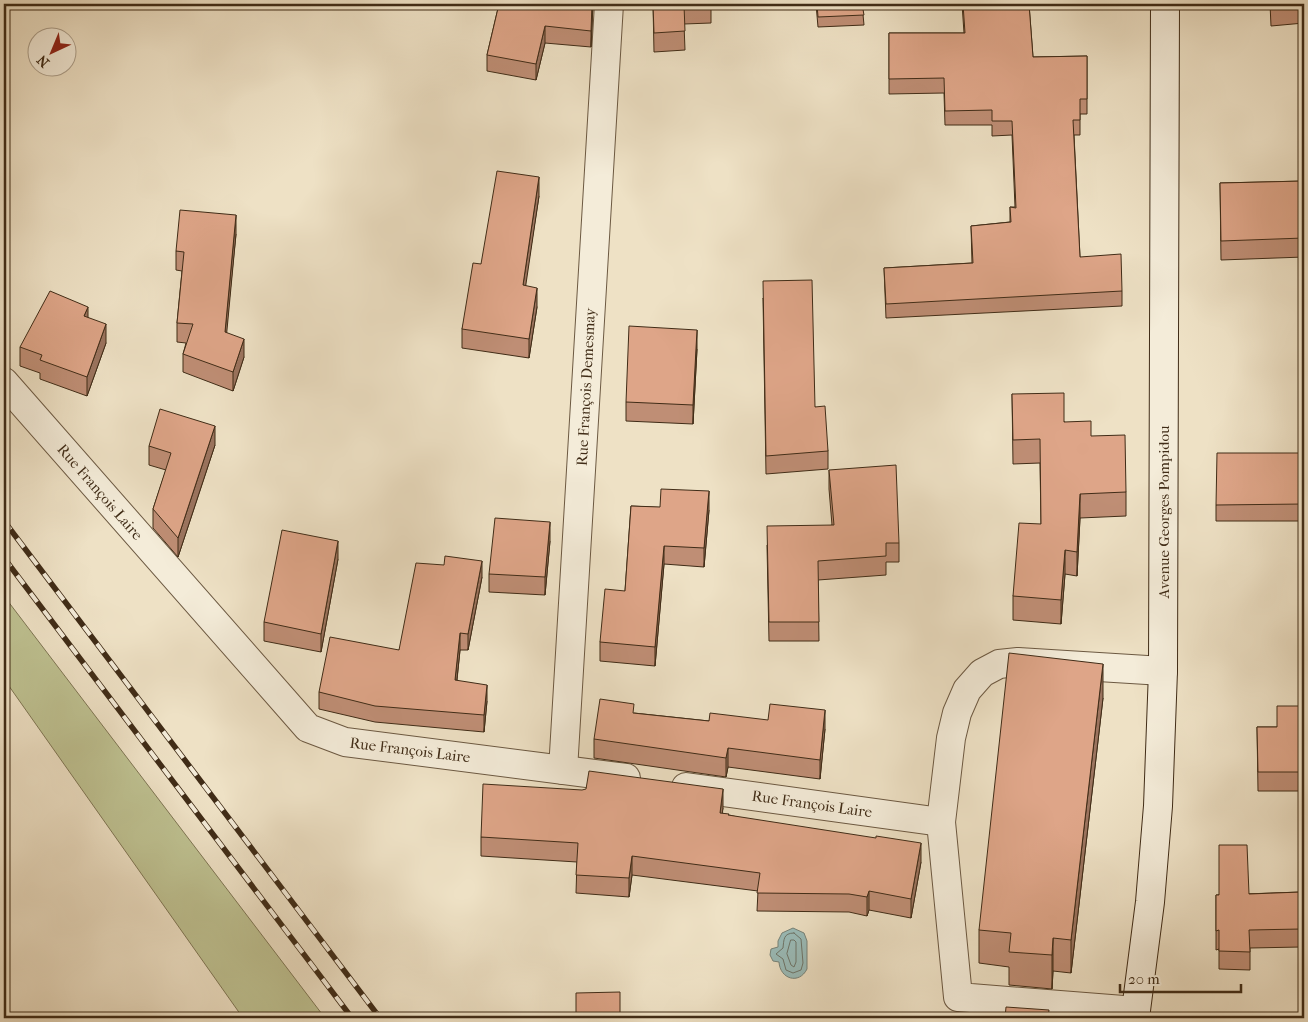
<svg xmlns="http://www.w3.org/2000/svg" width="1308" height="1022" viewBox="0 0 1308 1022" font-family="'IM FELL French Canon',serif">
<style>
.green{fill:#bec191;stroke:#7f7654}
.water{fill:#9abcb9;stroke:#768278}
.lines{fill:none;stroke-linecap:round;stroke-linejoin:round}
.shore{stroke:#6d7468;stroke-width:1}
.street-casing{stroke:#6c5942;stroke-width:30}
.secondary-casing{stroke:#402c17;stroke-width:30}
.street{stroke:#f4ecd9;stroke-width:28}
.secondary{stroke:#f4ecd9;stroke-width:28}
.rail-casing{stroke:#402c17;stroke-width:5.5}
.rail{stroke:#f4ecd9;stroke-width:4;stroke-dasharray:11;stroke-linecap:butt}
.wall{fill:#bf8e75;stroke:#402c17}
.shaded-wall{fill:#9b745f;stroke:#402c17}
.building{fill:#dea588;stroke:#402c17}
.labels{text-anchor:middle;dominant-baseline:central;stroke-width:4;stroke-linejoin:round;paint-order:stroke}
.street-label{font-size:15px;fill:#402c17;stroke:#f4ecd9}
</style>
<rect width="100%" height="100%" fill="#eee1c5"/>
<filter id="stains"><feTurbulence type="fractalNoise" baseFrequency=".004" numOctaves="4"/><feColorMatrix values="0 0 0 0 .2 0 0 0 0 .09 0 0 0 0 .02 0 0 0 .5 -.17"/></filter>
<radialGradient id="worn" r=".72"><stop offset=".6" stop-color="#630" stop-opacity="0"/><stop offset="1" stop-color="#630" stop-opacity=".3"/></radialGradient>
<polygon class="green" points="4,596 325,1018 243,1018 4,679"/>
<path class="water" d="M793,928L804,933L807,941V969C799,985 780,979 779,962L773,961L770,955L771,949L778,947V941L782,933Z"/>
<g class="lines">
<g class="shore">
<path d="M794,933L801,939L803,963L801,970L793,973L786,970L783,959L776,954L783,948C784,940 783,933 794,933Z"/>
<polygon points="791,940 794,940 796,942 796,962 794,967 791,965 787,954"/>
</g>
<g class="street-casing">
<g id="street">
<polyline points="4,382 308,728 345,742 626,778"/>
<polyline points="563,770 609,4"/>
<polyline points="686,787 941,822"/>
<polyline points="1136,1011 958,997 941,822 951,738 957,713 967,690 982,673 999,664 1018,662 1163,671"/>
</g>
</g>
<g class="secondary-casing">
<polyline id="secondary" points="1135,1018 1150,902 1158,806 1163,671 1165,4"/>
</g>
<use href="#street" class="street"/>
<use href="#secondary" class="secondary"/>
<g class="rail-casing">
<g id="rail">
<polyline points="4,521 380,1018"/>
<polyline points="4,558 352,1018"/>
</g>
</g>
<use href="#rail" class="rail"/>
</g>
<g class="wall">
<polygon points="499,4 593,4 591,47 545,43 536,80 487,71 487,55"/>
<polygon points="653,4 711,4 711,23 684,24 685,50 654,52"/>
<polygon points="816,4 862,4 864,25 818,27"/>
<polygon points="962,4 1029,4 1033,57 1087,56 1087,114 1080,114 1080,135 1074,135 1080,257 1122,291 1122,306 886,318 884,268 972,263 971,226 1010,222 1010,207 1015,207 1012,135 992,136 992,125 945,125 944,93 889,94 889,33 964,33"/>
<polygon points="1270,4 1304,4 1304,23 1271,26"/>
<polygon points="1304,181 1304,257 1221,260 1220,183"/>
<polygon points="539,196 525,285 537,307 529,358 462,348 462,329 481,264"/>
<polygon points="236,234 226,332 244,357 233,391 183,372 183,354 186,343 177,342 177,323 182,271 176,270 176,251"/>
<polygon points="763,298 815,407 828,451 828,469 766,474"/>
<polygon points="88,317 106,343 87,396 40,379 40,373 20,366 20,347"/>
<polygon points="697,349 693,424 626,421 626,402"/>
<polygon points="1012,394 1091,436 1126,492 1126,516 1080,518 1077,576 1065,574 1061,624 1013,620 1013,596 1041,524 1040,463 1013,464"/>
<polygon points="215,445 178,557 153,528 153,509 166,470 149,465 149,446"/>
<polygon points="1304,453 1304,521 1216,521 1216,505"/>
<polygon points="829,470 899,543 899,562 886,562 886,575 818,580 819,641 769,641 767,545 832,525 829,489"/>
<polygon points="631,506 709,510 704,567 664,564 655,666 600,661 600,642 625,591"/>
<polygon points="550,541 545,595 489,592 489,574"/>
<polygon points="338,559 321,652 264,641 264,622"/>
<polygon points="482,577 468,650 460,650 457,680 487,701 484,732 375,722 319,709 319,692 399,650"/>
<polygon points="1103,698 1071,973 1053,971 1052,989 1009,985 1009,967 979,963 979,930"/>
<polygon points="1304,706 1304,791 1258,791 1257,727 1277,727"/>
<polygon points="634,713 709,721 825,729 820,779 728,767 726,777 594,758 594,739"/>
<polygon points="723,808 722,813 729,815 921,862 911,918 869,910 867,916 849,912 757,911 758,891 632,875 629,897 576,893 577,862 481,856 481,837"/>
<polygon points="1301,892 1301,947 1250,948 1250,970 1219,969 1219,949 1216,950 1216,895"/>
</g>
<g class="shaded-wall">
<polygon points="592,4 593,4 591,47 591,31"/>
<polygon points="545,26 545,43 536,80 536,64"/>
<polygon points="539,177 539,196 523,304 523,285"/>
<polygon points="236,215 236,234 225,351 225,332"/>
<polygon points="537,288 537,307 529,358 529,339"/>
<polygon points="88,307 88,326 84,316"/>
<polygon points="106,324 106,343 87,396 87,377"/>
<polygon points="697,330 697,349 693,424 693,405"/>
<polygon points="244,339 244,357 233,391 233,372"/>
<polygon points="215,426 215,445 178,557 178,538"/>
<polygon points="709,491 709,510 704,567 704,548"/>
<polygon points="1080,494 1080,518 1077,576 1077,552"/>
<polygon points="550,522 550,541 545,595 545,577"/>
<polygon points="338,541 338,559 321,652 321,634"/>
<polygon points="664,546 664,564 655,666 655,647"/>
<polygon points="1065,550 1065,574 1061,624 1061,600"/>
<polygon points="482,561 482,577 468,650 468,634"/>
<polygon points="460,633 460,650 455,697 455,680"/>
<polygon points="1103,664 1103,698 1071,973 1071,940"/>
<polygon points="487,685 487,701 484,732 484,715"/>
<polygon points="825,710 825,729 820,779 820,760"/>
<polygon points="728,748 728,767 726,777 726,758"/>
<polygon points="723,789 723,808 720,832 720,813"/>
<polygon points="921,843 921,862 911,918 911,899"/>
<polygon points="632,856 632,875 629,897 629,878"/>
<polygon points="869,891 869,910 867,916 867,897"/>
<polygon points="1053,938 1053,971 1052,989 1052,955"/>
</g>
<g class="building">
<polygon points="499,4 592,4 591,31 545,26 536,64 487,55"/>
<polygon points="653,4 711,4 684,5 685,31 654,33"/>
<polygon points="817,4 862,4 864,15 818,17"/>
<polygon points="963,4 1029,4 1033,57 1087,56 1087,99 1080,99 1080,120 1073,120 1080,257 1121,254 1122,291 886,304 884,268 973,263 971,226 1011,222 1010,207 1016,208 1012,121 992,121 992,110 945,111 944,78 889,79 889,33 965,33"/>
<polygon points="1271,4 1304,4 1271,7"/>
<polygon points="497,171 539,177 523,285 537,288 529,339 462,329 473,263 481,264"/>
<polygon points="1304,181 1304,238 1221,241 1220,183"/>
<polygon points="180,210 236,215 225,332 244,339 233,372 183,354 193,324 177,323 184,252 176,251"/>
<polygon points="812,280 815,407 825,406 828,451 766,456 763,281"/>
<polygon points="50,291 88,307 84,316 106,324 87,377 40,360 42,355 20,347"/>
<polygon points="629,326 697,330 693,405 626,402"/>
<polygon points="1064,393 1064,422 1091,421 1091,436 1125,435 1126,492 1080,494 1077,552 1065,550 1061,600 1013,596 1019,523 1041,524 1040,439 1013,440 1012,394"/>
<polygon points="160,409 215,426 178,538 153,509 171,453 149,446"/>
<polygon points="1217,453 1304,453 1304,504 1216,505"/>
<polygon points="896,465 899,543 886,543 886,556 818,561 819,622 769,622 767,526 834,525 829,470"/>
<polygon points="661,489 709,491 704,548 664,546 655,647 600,642 605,589 625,591 631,506 660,507"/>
<polygon points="495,518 550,522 545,577 489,574"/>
<polygon points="282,530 338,541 321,634 264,622"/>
<polygon points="445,556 482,561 468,634 460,633 455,680 487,685 484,715 375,706 319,692 330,637 399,650 416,563 444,565"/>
<polygon points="1009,653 1103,664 1071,940 1053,938 1052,955 1009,952 1011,933 979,930"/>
<polygon points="600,699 634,704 633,713 709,721 710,713 768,720 770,704 825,710 820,760 728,748 726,758 594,739"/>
<polygon points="1277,706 1304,706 1304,772 1258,772 1257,727 1277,727"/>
<polygon points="589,771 723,789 720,813 729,814 728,815 876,838 876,836 921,843 911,899 869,891 867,897 849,894 757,893 760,873 632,856 629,878 576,875 578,843 481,837 483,784 582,790 586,789"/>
<polygon points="1219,845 1247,845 1249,894 1301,892 1301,929 1249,930 1250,952 1219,951 1219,930 1216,931 1216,895 1219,895"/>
<polygon points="620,992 620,1018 576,1018 576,993"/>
<polygon points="1006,1007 1049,1010 1048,1018 1005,1018"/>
</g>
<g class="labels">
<g class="street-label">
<text transform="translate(586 387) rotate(-87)">Rue François Demesmay</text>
<text transform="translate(100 492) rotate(49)">Rue François Laire</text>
<text transform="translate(1164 512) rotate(-90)">Avenue Georges Pompidou</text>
<text transform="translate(410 750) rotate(7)">Rue François Laire</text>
<text transform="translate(812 804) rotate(8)">Rue François Laire</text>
</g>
</g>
<rect width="1308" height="1022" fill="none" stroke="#eee1c5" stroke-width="20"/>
<rect x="5" y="5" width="1298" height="1012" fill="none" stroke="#402c17" stroke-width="2.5"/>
<rect x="10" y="10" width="1288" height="1002" fill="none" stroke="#402c17"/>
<g transform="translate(52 52) rotate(224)"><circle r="24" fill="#f4ecd9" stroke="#ac9f8b"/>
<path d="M0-4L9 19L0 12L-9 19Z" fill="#8f2418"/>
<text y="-8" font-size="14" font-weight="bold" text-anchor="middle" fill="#402c17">N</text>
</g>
<path d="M1120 984v8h121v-8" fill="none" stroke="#402c17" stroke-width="2.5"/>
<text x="1128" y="984" font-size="15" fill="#402c17" stroke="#f4ecd9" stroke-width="4" paint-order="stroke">20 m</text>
<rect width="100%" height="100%" filter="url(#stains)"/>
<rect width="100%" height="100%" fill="url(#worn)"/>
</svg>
